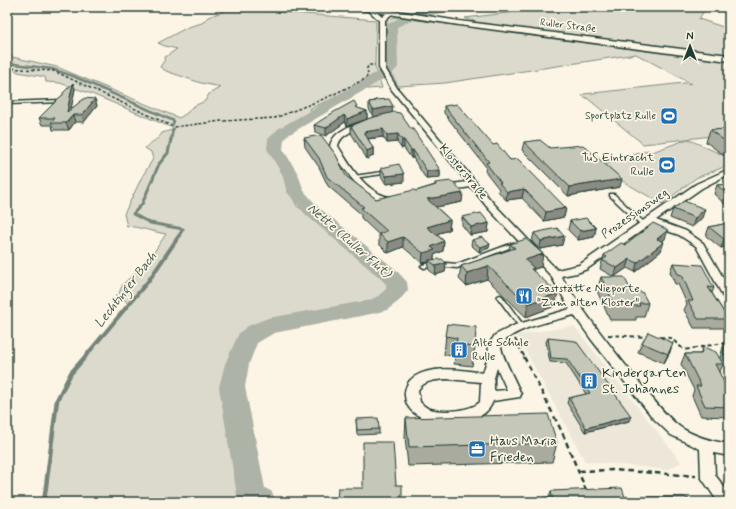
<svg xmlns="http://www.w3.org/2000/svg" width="736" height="509" viewBox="0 0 736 509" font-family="Mynerve,sans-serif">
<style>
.built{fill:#ece7d8}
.green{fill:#dcdacc;stroke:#7e8c80}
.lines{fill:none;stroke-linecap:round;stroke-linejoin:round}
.stream-far4{stroke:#758479;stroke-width:2}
.stream-far3{stroke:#758479;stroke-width:2.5}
.stream-far2{stroke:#758479;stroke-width:3}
.stream-far1{stroke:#758479;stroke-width:4}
.stream{stroke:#758479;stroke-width:4.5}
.river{fill:#aeb3a7;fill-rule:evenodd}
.lane-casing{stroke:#1f3d34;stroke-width:3}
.street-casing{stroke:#1f3d34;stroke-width:3}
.secondary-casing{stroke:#1f3d34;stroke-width:3}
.path-far2{stroke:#1f3d34;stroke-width:1.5;stroke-dasharray:3 2;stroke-linecap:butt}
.path-far1{stroke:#1f3d34;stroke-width:2;stroke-dasharray:4.5 3;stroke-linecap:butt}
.path{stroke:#1f3d34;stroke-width:2.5;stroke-dasharray:5.5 4;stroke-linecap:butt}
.lane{fill:#fcf5e5;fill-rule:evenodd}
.street{fill:#fcf5e5;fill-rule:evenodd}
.secondary{fill:#fcf5e5;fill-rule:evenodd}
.wall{fill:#a9ab9f;stroke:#1f3d34}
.shaded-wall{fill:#8a8b82;stroke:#1f3d34}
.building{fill:#c5c7b9;stroke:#1f3d34}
.labels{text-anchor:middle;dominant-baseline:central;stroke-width:3.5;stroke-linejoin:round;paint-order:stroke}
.far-street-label{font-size:10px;fill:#1f3d34;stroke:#fcf5e5}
.far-poi-label{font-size:10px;fill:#1f3d34;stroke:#fcf5e5;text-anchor:end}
.poi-label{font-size:12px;fill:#1f3d34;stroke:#fcf5e5;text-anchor:start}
.street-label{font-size:12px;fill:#1f3d34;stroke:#fcf5e5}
.water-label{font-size:13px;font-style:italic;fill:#435a51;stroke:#fcf5e5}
.near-poi-label{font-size:14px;fill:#1f3d34;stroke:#fcf5e5;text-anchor:start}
</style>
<rect width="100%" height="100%" fill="#fcf5e5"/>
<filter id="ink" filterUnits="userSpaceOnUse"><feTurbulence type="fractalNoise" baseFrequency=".025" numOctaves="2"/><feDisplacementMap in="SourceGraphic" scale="8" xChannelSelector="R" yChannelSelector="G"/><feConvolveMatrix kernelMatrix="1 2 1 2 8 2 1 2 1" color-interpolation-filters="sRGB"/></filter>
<g filter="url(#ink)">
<polygon class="built" points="574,326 681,462 668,470 585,461 517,335"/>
<g class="green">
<polygon points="441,7 470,7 459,8 426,15 408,13"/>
<polygon points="557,7 706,7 699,19 729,29 729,56 479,23 465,18"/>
<path d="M233,8L376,20L375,66L382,88L353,90L309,109L317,112L283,132L276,139L275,149L290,174L292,196L297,206L348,241L388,274L396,282L397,290C390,300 383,304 371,307L268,326L256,332L247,339L237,364L232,387L238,441L244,447L252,495L261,502H44L57,400L71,373L129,305L119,293L123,284L148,261L166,234C153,232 140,227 127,226L124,214L142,177L153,159L151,152L145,148C150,142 159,140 162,133L175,129L92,94L60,83L46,82L45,77L18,72L11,68H7V52L12,57L57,67L179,118L187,113L192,107L205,101L209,94L221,87L201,83L166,71L160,67L164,61L165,57L177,49L165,46L158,43L188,27L202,23L208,17Z"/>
<polygon points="394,17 729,61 729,134 643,144 587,98 582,96 584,94 684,83 692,84 636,54 445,83 398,86 386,64 387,22"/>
<polygon points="688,139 729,158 729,165 696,178 662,204 598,167 648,150 652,152"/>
</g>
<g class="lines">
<polyline class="stream-far4" points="7,12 17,7"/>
<g class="stream-far3">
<polyline points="7,63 52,69 73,76 174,121 173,124"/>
<polyline points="171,140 173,129"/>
</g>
<polyline class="stream-far2" points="171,139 168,153 159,164 142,204 133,214 150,223 183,229 178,237"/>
<polyline class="stream-far1" points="84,358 149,280 179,236"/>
<polyline class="stream" points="44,502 57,400 71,373 85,357"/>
<polygon class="river" points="434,7 464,7 459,10 419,17 397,27 398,67 392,74 288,135 284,140 283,149 298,174 304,191 318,207 395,269 407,282 408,290 399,301 387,310 371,314 274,333 257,343 249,364 245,387 265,488 272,492 276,502 240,502 237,495 219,387 225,364 239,333 248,326 268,318 370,300 378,296 386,289 386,284 381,279 306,215 287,192 282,174 267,149 268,139 278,129 384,68 386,66 385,35 388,24 404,15"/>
<g class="lane-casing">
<g id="lane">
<polygon points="62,100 64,101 63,102 7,104 7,102"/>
<polygon points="382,172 384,173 383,174 354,178 352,177 354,176"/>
<polygon points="610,194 614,194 645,223 645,225 641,225 610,196"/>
<polygon points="513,243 515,243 517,244 517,245 457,268 434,266 424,268 421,266 422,265 434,262 457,264"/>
<polygon points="500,295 502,296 524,326 525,327 524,328 520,328 498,298 497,297 498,296"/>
</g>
</g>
<g class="street-casing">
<g id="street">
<polygon points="7,7 14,7 7,11"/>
<path d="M368,8H372L382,17L388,12L393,13L385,20V68L397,88L494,204L557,270L579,265L696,184L729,169V174L702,188L656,220L686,231L703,243L729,288V302L725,301L724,298L696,246L679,235L650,225L587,269L577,273L561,276C585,315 611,347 639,382C652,397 664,415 680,427C695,437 712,441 729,444V456L714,453L715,475L729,493V502H718L701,477L700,449L671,435L653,418L591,339L574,315C554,321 514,327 501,345C500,353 517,384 521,394L520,397L493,401C488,415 475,420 461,420C441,421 408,423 405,396C404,389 408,381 414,377C433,365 462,370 483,373L488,357L489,344L495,335L515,325L570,309L551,276L488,208L471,187L444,191L440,188L444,185L467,182L392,90L379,68V20L368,10ZM497,368L507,390L494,391V378ZM447,379L481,382L480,402C471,411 442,413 430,409C426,408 423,405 420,402L418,390C424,380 436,380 447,379Z"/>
<path d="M360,121H363L367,123C358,131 341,132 338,146C349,164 363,189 385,196C389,197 393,197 397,198L398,200L397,202C367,209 343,167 330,146C333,132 349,127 360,121Z"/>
</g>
</g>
<g class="secondary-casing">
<polygon id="secondary" points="353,7 371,7 459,21 729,55 729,61 459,25 357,9"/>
</g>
<polyline class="path-far2" points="7,68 54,71 174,127 222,121 275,118 326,98 365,79 368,75 367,68 369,65 375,65"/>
<g class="path-far1">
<polyline points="608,335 647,337"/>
<polyline points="660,337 671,338 684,350 729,342"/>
<polyline points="515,339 525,358"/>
</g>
<g class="path">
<polyline points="524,357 562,432 586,490"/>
<polyline points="579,471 613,470 696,476"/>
<polyline points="539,502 538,498 550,498"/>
</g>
<use href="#lane" class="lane"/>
<use href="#street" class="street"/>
<use href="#secondary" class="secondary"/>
</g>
<g class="wall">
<polygon points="75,89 71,108 95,99 97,106 84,122 75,122 69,130 53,130 52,125 42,125 39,118"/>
<polygon points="375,100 393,113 440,170 440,178 426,179 413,158 411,158 404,148 401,148 397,142 387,143 383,137 368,139 373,148 373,156 367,159 351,133 351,126 373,117 369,109 369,102 375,101"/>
<polygon points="444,106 493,145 566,208 564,217 544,221 522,198 506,200 498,191 499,189 485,171 486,167 444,113"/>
<polygon points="357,108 367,111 367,119 347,126 345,122 326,136 315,132 314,125"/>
<polygon points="710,130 729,130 729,156 726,157 706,142"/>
<polygon points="304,138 346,176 376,199 416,191 435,185 435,183 462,202 436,207 450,220 449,230 436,234 444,241 443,251 434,255 434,259 446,263 445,272 435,275 428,269 429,262 422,263 403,247 388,253 379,244 379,235 361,218 361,214 328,186 319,167 305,147"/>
<polygon points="524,142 550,148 620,187 568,196 522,150"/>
<polygon points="381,168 404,182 386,184 381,176"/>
<polygon points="729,184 729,208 714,194 717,185"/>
<polygon points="673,209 702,218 692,227 670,218"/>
<polygon points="462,217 489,223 488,232 470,235 462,225"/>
<polygon points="570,221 596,228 594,237 578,240 568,230"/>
<polygon points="728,223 729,246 721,248 706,236 709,227"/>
<polygon points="534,233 564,236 562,245 540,249 532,242"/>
<polygon points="665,239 662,241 661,251 635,272 627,268 614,277 600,269 604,255 626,245"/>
<polygon points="472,240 489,248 479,252 471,245"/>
<polygon points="510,244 541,267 534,269 533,271 555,306 526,317 487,279 466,286 459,279 461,266 509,250"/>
<polygon points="729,252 729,265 725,261"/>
<polygon points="673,263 714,288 712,293 728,319 724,328 694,328 684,310 687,304 678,284 675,284 670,272"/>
<polygon points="601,277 632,292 648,303 644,317 636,317 636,320 610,320 597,291"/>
<polygon points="447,324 475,347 472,366 454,364 455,356 444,355"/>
<polygon points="548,338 629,421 585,432 567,403 569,398 586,394 566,363 550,362 546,342"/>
<polygon points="727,338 729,338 729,367 723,365 719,373 725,384 729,384 729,417 701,416 692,396 694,390 681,364 685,354 700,354 703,347 720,358 723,347"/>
<polygon points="642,343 670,352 664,363 638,352"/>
<polygon points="406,418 557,443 552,462 408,466 405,437"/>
<polygon points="356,419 379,429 379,434 357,435"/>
<polygon points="551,491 625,497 695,502 547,502"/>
</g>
<g class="shaded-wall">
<polygon points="73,83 75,89 69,119 67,112"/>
<polygon points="95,99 97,106 84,122 82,115"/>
<polygon points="393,106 392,113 373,117 373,110"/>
<polygon points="367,111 367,119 347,126 347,119"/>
<polygon points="73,115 75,122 69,130 66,123"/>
<polygon points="344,115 345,122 326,136 326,128"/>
<polygon points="383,129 383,137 364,139 364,132"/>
<polygon points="398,134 397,142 387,143 387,135"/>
<polygon points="402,140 404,140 404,148 401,148"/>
<polygon points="373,148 373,156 367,159 367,151"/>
<polygon points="729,149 729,156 726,157"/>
<rect x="411" y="150" width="2" height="8"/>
<polygon points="440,170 440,178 426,179 427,171"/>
<polygon points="404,174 404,182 386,184 386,176"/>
<polygon points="622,179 620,187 568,196 570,187"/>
<polygon points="524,189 522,198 506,200 507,192"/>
<polygon points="463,193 462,202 426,209 427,199"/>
<polygon points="566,208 564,217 544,221 546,212"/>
<polygon points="705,209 702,218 692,227 695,218"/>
<polygon points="450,220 449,230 426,237 427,227"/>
<polygon points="489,223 488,232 470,235 471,227"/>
<polygon points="596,228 594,237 578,240 580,231"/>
<polygon points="668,230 665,239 654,248 657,239"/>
<polygon points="564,236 562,245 540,249 541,241"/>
<polygon points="403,237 403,247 388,253 388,242"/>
<polygon points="729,238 729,246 721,248 724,239"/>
<polygon points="444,241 443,251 434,255 434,261 429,260 429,262 422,263 423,253 431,247"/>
<polygon points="664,242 661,251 635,272 637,263"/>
<polygon points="490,244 489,248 479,252 480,247"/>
<polygon points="543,254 541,267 534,269 532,281 525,260"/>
<polygon points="630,259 627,268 614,277 617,268"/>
<polygon points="446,263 445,272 435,275 436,266"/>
<polygon points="488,266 487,279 466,286 467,273"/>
<polygon points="558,293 555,306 526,317 528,304"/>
<polygon points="673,343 670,352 664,363 668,354"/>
<polygon points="631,416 629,421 585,432 586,428"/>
</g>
<g class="building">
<polygon points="73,83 67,112 85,98 95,99 82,115 73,115 66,123 51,123 55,118 39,118 60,97 63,95 63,93"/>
<polygon points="389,99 393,106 373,110 369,102 376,101 375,100"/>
<polygon points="354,101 357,106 355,107 367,111 347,119 344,115 326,128 314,125 334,112"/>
<polygon points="457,104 493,145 497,144 510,160 518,159 566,208 546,212 524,189 507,192 499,183 501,183 486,163 489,162 444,106"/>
<polygon points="394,112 400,113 411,129 413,129 440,170 427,171 413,150 411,150 404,140 402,140 398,134 387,135 383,129 364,132 373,148 367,151 351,126 370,118"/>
<polygon points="727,129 729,130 729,144 710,130"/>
<polygon points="321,135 336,155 346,176 376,199 414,190 416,191 436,185 435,183 451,181 452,182 454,182 463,193 427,199 450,220 427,227 444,241 431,247 435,250 423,253 403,237 388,242 379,234 387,231 361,208 364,207 327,177 319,158 304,138"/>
<polygon points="540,140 550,148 583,145 622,179 570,187 524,142"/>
<polygon points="399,164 404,174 386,176 381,168"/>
<polygon points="729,184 729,196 717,185"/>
<polygon points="684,201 705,209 695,218 673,209"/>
<polygon points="481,213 489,223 471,227 462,217"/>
<polygon points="586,218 596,228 580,231 570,221"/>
<polygon points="653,223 668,230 657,239 664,242 637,263 630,259 617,268 602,260 607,257 604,255 621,243 626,245"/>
<polygon points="728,223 729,224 729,238 724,239 709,227"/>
<polygon points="557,228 564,236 541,241 534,233"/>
<polygon points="482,237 490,244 480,247 472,240"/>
<polygon points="526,239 543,254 525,260 534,268 531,269 558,293 528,304 488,266 467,273 461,266 515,248 510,244"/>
<polygon points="442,259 446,263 436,266 429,260"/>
<polygon points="673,263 702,265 714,288 708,287 728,319 698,319 688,301 693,301 682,275 678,274"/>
<polygon points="601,277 624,277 632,292 642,292 648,303 639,303 640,306 615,306"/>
<polygon points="447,324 476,327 475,347 456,345 457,338 445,336"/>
<polygon points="648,332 673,343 668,354 642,343"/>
<polygon points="548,338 576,341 631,416 586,428 569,398 590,393 567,359 551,358"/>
<polygon points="727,338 729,338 729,356 723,354"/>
<polygon points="703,347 716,352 723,364 715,364 725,384 729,384 729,407 705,406 696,386 701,386 685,354 701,354"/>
<polygon points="548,414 557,443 409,447 406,418"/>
<polygon points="378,418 379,429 357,430 356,419"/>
<polygon points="363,442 393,442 396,485 402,485 402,502 337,502 338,488 363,488"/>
<polygon points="622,488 625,497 684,497 695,502 553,502 551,491"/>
</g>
</g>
<defs>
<g id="stadium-square" transform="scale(0.9)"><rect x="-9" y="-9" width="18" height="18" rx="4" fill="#1f6fb2" stroke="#fcf5e5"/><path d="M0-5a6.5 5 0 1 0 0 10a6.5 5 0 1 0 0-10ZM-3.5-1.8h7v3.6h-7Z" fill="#fff"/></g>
<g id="restaurant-square" transform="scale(0.9)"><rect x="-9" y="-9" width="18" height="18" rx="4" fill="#1f6fb2" stroke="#fcf5e5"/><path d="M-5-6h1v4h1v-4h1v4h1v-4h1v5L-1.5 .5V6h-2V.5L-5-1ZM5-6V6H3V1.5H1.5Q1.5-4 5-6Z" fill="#fff"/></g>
<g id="building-square" transform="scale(0.9)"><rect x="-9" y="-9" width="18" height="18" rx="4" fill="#1f6fb2" stroke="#fcf5e5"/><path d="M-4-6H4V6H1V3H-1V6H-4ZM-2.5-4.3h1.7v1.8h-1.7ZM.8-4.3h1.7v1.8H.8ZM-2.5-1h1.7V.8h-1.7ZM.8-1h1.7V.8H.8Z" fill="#fff"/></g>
<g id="office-square" transform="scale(0.9)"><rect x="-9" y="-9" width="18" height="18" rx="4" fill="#1f6fb2" stroke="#fcf5e5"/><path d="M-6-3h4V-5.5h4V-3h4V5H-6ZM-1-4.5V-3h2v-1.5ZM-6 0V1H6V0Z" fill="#fff"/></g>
</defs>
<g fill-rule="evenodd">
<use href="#stadium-square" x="669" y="116"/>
<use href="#stadium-square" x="667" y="165"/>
<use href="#restaurant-square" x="524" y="296"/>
<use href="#building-square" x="459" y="350"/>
<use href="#building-square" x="589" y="381"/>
<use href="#office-square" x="477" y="449"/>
</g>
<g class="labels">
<g class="far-street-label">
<text transform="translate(568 26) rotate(7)">Ruller Straße</text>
</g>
<g class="far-poi-label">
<text x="656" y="116">Sportplatz Rulle</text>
</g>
<g class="poi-label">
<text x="654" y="158" text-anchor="end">TuS Eintracht<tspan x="654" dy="14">Rulle</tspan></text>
<text x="537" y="289">Gaststätte Nieporte<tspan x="537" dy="14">"Zum alten Kloster"</tspan></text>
<text x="472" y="343">Alte Schule<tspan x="472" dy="14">Rulle</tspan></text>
</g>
<g class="street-label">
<text transform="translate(463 172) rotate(50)">Klosterstraße</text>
<text transform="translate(635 214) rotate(-35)">Prozessionsweg</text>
</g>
<g class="water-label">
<text transform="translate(349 241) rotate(41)">Nette (Ruller Flut)</text>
<text transform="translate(126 290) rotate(-52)">Lechtinger Bach</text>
</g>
<g class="near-poi-label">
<text x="602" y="373">Kindergarten<tspan x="602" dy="16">St. Johannes</tspan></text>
<text x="490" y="441">Haus Maria<tspan x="490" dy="16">Frieden</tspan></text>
</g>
</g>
<rect width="736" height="509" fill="none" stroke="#fcf5e5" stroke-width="24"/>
<rect x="12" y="12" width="712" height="485" fill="none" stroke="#1f3d34" stroke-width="1.5" filter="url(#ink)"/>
<g transform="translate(690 46)" stroke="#fcf5e5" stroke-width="3" paint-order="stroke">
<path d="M0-3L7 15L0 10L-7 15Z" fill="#1f3d34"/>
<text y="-6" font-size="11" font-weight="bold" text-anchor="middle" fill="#1f3d34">N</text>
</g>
</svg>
